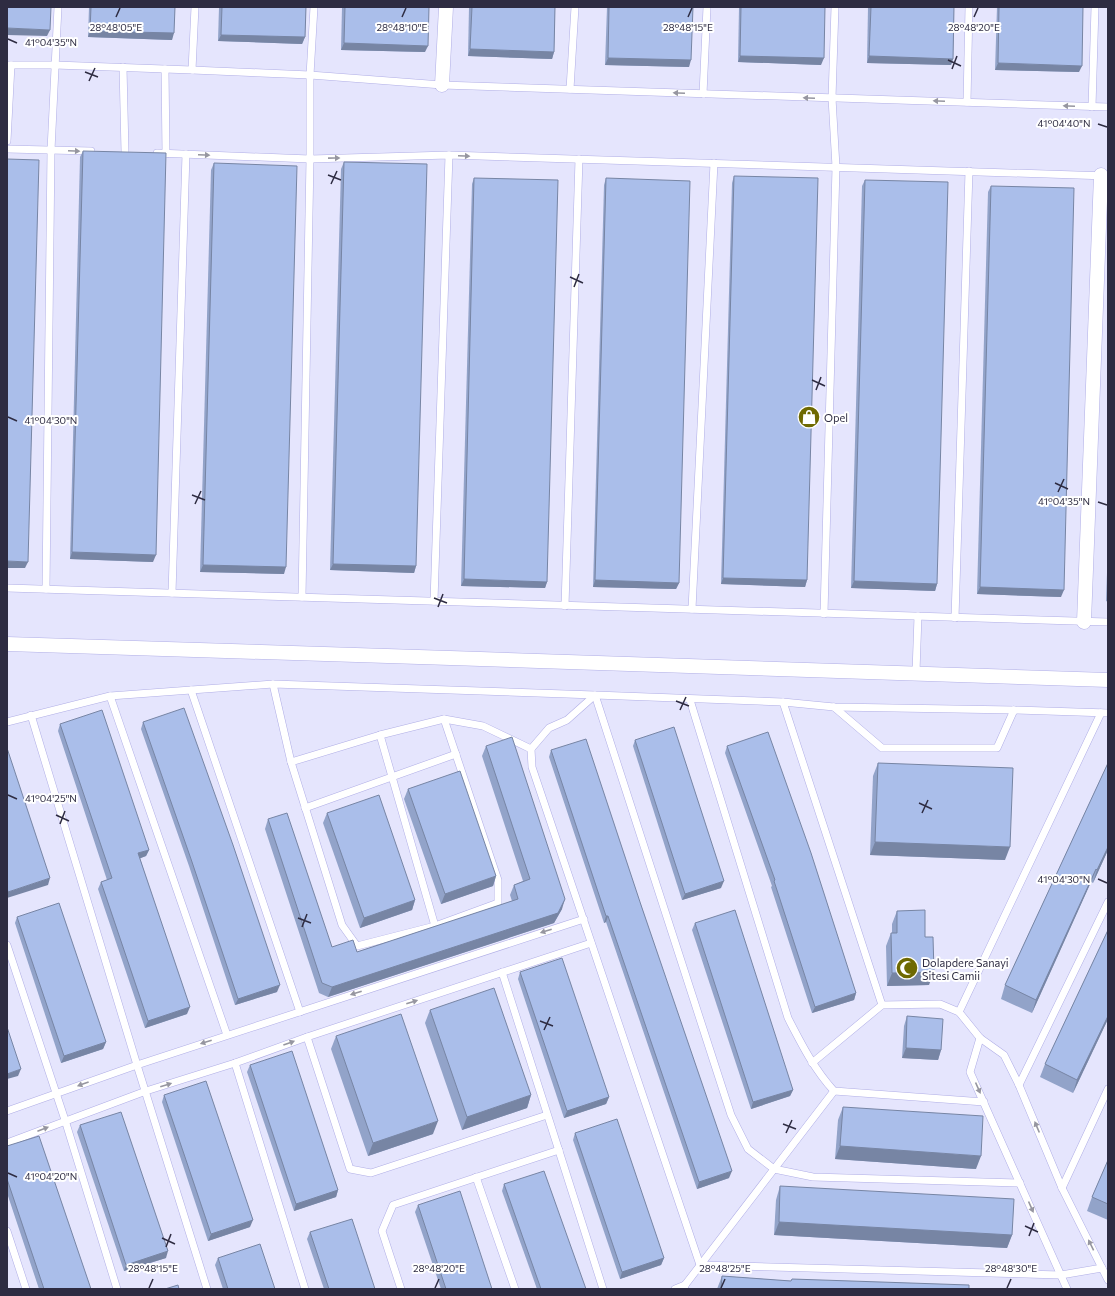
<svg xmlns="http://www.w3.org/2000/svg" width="1115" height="1296" viewBox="0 0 1115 1296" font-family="Commissioner,sans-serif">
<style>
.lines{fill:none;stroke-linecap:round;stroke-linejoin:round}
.lane-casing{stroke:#b0aee6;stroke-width:8}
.street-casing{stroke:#b0aee6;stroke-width:15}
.lane{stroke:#fff;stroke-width:7}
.street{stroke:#fff;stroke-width:14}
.wall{fill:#92a3c9}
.shaded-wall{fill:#7785a4}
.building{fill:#aabeea;stroke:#7785a4}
.oneway{fill:#9696a0}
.ticks{fill:none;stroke:#2e2c42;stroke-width:1.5}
.labels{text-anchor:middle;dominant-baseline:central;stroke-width:4;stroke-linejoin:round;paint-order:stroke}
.poi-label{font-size:11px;fill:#2e2c42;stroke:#fff;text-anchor:start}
.ticks-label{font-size:10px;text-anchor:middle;fill:#2e2c42;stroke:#fff;stroke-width:4;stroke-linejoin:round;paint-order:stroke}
</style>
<rect width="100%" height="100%" fill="#e5e5fd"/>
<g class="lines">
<g class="lane-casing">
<g id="lane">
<polyline points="7,65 55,65 192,70 310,75 442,85 1108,107"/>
<polyline points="123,67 125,152"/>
<polyline points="165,69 166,154"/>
<polyline points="192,70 195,7"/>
<polyline points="570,89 575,7"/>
<polyline points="703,94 707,7"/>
<polyline points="967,102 969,7"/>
<polyline points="1092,107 1095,7"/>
<polyline points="7,141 11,65"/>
<polyline points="7,149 91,151"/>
<polyline points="157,153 310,159 449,155 1108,176"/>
<polyline points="7,588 1108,622"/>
<polyline points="46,589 51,150 58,7"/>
<polyline points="172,593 186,154"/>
<polyline points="302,597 310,159 310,75 314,7"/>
<polyline points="434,601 449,155"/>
<polyline points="565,606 579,159"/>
<polyline points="692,609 714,163"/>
<polyline points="824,614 836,167 832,98 835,7"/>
<polyline points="955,618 969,171"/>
<polyline points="916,672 918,616"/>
<polyline points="273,684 291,762 380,735 444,719 483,726 531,749"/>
<polyline points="110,696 227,1035"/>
<path d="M690,700L788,1018C802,1045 814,1069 834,1091L984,1102"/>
<polyline points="783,702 882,1005"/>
<polyline points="834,707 882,748 997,748 1014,710"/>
<polyline points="31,715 137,1065 207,1289"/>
<polyline points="7,722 110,696 191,690"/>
<polyline points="380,735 435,926"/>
<polyline points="291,762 342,925 357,946 435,926 498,903 498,880 444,719"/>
<polyline points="305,808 456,754"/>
<polyline points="7,945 65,1120 117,1289"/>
<polyline points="502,972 603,1289"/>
<polyline points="300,1012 191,690 273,684 595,695 731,1115 748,1149 774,1169 813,1177 1020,1183"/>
<polyline points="959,1012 1101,713"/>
<polyline points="307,1037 350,1169 371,1173 547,1115"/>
<polyline points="980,1038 970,1072 1067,1289"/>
<polyline points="235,1063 305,1289"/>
<polyline points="812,1063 882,1005 940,1004 959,1012 980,1038 1004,1055 1019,1085 1062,1188 1108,1280"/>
<polyline points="1019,1085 1108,902"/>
<polyline points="7,1111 137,1065 584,919"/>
<polyline points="7,1143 146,1091 235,1063 307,1037 591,943"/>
<polyline points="476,1177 515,1289"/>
<polyline points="1062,1188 1108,1089"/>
<polyline points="7,1231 26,1289"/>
<polyline points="1102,1268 1061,1275 700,1265 532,767 531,749 549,728 567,720 595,695 783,702 834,707 1014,710 1108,713"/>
<polyline points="401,1289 382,1231 393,1205 559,1150"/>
<polyline points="675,1289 685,1285"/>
<polyline points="684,1289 685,1285 834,1091"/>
</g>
</g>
<g class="street-casing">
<g id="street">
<polyline points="442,85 446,7"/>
<polyline points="1084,622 1101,175"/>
<path d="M7,644C374,657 741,665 1108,680"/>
</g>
</g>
<use href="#lane" class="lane"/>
<use href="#street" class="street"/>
</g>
<g class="wall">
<polygon points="89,7 175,7 172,40 88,37"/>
<polygon points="219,7 306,7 305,37 302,44 218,41"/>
<polygon points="342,7 429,7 425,52 341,50"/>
<polygon points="469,7 555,7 554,52 552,59 468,56"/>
<polygon points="607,7 693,7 689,67 605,65"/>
<polygon points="739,7 825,7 821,65 738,62"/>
<polygon points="868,7 954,7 953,59 951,65 867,63"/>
<polygon points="997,7 1083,7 1079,72 995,70"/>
<polygon points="83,151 153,562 70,559 80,157"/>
<polygon points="344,162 416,566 414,573 330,570 341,169"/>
<polygon points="214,163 284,574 200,572 211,170"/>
<polygon points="734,176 807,580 805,587 721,584 732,183"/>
<polygon points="474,178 547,582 545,588 461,586 472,184"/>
<polygon points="606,178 679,583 676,589 593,587 604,185"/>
<polygon points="865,180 937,584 935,591 851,588 862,186"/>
<polygon points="991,186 1061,597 977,594 988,192"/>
<polygon points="1108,544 1108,602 1106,601"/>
<polygon points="143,722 277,992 235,1005 189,866 141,729"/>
<polygon points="60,724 149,850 146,856 140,858 187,1014 145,1028 98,889 101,882 107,880 58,731"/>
<polygon points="635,740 721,888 682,900 633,746"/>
<polygon points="486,746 562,909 554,923 328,997 319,993 265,829 268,819 332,947 357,952 512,901 510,895 514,885 523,881 482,756"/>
<polygon points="727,746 856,993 854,1000 812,1013 771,887 772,886 725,753"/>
<polygon points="551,750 641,905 729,1178 697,1189 606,922 604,923 549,757"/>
<polygon points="878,763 1005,860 870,855 873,776"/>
<polygon points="1108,763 1108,850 1093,883 1091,882 1032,1013 1001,999 1005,985"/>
<polygon points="408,789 496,876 493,886 441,904 404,799"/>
<polygon points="327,813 415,900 412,910 360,928 323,823"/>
<polygon points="897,911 925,937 929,985 887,986 886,946 891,933 892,933 892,924"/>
<polygon points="17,917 106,1042 103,1049 61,1063 15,923"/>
<polygon points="695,923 793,1090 790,1096 751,1109 692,930"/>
<polygon points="1108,930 1108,1019 1073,1093 1040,1077 1045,1064"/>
<polygon points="520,972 609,1097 606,1104 564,1118 518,979"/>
<polygon points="430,1010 531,1095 527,1108 462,1130 425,1023"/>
<polygon points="907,1016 941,1050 938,1060 902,1058 904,1026"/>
<polygon points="336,1036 433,1134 368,1156 331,1049"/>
<polygon points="250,1065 338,1190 336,1197 294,1211 247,1072"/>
<polygon points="164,1095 250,1227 208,1241 162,1102"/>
<polygon points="843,1107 976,1169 835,1159 838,1120"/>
<polygon points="80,1125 166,1258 124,1271 77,1132"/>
<polygon points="575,1133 664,1258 661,1265 620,1279 573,1140"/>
<polygon points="7,1146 91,1289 39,1289 7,1193"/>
<polygon points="1108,1160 1108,1220 1087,1211 1092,1197"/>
<polygon points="504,1184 586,1289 537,1289 502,1191"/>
<polygon points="780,1186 1012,1235 1007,1248 774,1235 776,1200"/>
<polygon points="418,1205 492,1289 441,1289 415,1212"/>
<polygon points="310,1232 375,1289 324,1289 307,1239"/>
<polygon points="218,1258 275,1289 223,1289 215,1265"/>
<polygon points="722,1276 791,1281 792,1279 969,1289 717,1289"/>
</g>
<g class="shaded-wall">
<polygon points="7,28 50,30 47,36 7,35"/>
<polygon points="90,31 174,33 172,40 88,37"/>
<polygon points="221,35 305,37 302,44 218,41"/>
<polygon points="344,43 428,46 425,52 341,50"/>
<polygon points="470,49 554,52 552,59 468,56"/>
<polygon points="740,56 824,58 821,65 738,62"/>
<polygon points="869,56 953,59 951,65 867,63"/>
<polygon points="608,58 691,60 689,67 605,65"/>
<polygon points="998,63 1082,66 1079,72 995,70"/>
<polygon points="72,552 156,555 153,562 70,559"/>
<polygon points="7,561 28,562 25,568 7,568"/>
<polygon points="333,564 416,566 414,573 330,570"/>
<polygon points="203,565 286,567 284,574 200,572"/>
<polygon points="723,578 807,580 805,587 721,584"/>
<polygon points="464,579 547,582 545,588 461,586"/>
<polygon points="595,580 679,583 676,589 593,587"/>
<polygon points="854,581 937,584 935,591 851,588"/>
<polygon points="980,587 1064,590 1061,597 977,594"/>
<polygon points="875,842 1010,847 1005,860 870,855"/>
<polygon points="1108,847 1108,850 1093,883 1097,870"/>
<polygon points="149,850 146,856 136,860 138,853"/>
<polygon points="1096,869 1091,882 1032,1013 1036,1000"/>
<polygon points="496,876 493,886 441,904 445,894"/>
<polygon points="50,878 48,885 7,898 7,896 8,892"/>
<polygon points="724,881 721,888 682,900 685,894"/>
<polygon points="565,899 562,909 554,923 328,997 332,987"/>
<polygon points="415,900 412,910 360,928 364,918"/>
<polygon points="606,916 608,916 606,922 604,923"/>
<polygon points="934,972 929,985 887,986 892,973"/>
<polygon points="280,985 277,992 235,1005 238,999"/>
<polygon points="856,993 854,1000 812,1013 815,1007"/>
<polygon points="190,1007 187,1014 145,1028 148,1021"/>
<polygon points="1108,1016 1108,1019 1073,1093 1077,1080"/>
<polygon points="106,1042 103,1049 61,1063 64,1056"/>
<polygon points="906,1048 941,1050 938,1060 902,1058"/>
<polygon points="21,1069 18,1076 7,1079 7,1074"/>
<polygon points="793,1090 790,1096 751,1109 753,1102"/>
<polygon points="531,1095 527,1108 462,1130 467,1117"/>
<polygon points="609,1097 606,1104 564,1118 567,1111"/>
<polygon points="438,1121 433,1134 368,1156 373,1143"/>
<polygon points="840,1146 981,1156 976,1169 835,1159"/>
<polygon points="732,1171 729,1178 697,1189 699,1182"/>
<polygon points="338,1190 336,1197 294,1211 296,1204"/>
<polygon points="253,1220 250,1227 208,1241 211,1234"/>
<polygon points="779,1222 1012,1235 1007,1248 774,1235"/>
<polygon points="168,1251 166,1258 124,1271 126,1265"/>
<polygon points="664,1258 661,1265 620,1279 622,1272"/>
</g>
<g class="building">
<polygon points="7,7 51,7 50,30 7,28"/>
<polygon points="91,7 175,7 174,33 90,31"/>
<polygon points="222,7 306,7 305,37 221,35"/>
<polygon points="345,7 429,7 428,46 344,43"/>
<polygon points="472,7 555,7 554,52 470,49"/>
<polygon points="609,7 693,7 691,60 608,58"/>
<polygon points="741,7 825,7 824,58 740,56"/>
<polygon points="871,7 954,7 953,59 869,56"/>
<polygon points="999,7 1083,7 1082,66 998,63"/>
<polygon points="83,151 166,153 156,555 72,552"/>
<polygon points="7,159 39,160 28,562 7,561"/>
<polygon points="344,162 427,164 416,566 333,564"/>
<polygon points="214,163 297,166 286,567 203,565"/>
<polygon points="734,176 818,178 807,580 723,578"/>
<polygon points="474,178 558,180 547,582 464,579"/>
<polygon points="606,178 690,181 679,583 595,580"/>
<polygon points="865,180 948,182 937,584 854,581"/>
<polygon points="991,186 1074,188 1064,590 980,587"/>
<polygon points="184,708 233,845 280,985 238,999 191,859 143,722"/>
<polygon points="102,710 149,850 138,853 190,1007 148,1021 101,882 112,878 60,724"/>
<polygon points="674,727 724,881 685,894 635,740"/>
<polygon points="768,732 811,853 856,993 815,1007 774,881 775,880 727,746"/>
<polygon points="512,737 565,899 558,913 332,987 322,983 268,819 287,813 332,947 353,940 357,952 518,899 514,885 530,879 486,746"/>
<polygon points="586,739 641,905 732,1171 699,1182 608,916 606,916 551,750"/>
<polygon points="7,748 50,878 8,892 7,888"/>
<polygon points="878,763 1013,768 1010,847 875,842"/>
<polygon points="1108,763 1108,847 1097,870 1096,869 1036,1000 1005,985"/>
<polygon points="460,771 496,876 445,894 408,789"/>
<polygon points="379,795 415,900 364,918 327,813"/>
<polygon points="59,903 106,1042 64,1056 17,917"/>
<polygon points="735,910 793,1090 753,1102 695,923"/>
<polygon points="925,910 925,937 933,937 934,972 892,973 891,933 897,933 897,911"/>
<polygon points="1108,930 1108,1016 1077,1080 1045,1064"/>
<polygon points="562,958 609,1097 567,1111 520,972"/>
<polygon points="494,988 531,1095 467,1117 430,1010"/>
<polygon points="401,1014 438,1121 373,1143 336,1036"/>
<polygon points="907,1016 943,1019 941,1050 906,1048"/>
<polygon points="7,1027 21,1069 7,1074"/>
<polygon points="292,1051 338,1190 296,1204 250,1065"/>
<polygon points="206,1081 253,1220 211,1234 164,1095"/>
<polygon points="843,1107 983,1116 981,1156 840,1146"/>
<polygon points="121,1112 168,1251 126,1265 80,1125"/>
<polygon points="617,1119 664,1258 622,1272 575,1133"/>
<polygon points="39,1136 91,1289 44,1289 7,1179 7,1146"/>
<polygon points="1108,1160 1108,1204 1092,1197"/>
<polygon points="544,1171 586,1289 541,1289 504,1184"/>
<polygon points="780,1186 1014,1199 1012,1235 779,1222"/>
<polygon points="460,1191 492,1289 446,1289 418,1205"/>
<polygon points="352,1219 375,1289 329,1289 310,1232"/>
<polygon points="260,1244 275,1289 228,1289 218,1258"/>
<polygon points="722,1276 791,1281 792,1279 969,1285 969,1289 721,1289"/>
<polygon points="178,1285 179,1289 165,1289"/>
</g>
<defs><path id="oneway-solid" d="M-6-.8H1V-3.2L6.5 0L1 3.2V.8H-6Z"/></defs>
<g class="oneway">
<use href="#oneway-solid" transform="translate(679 93) rotate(-178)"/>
<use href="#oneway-solid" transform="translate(809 98) rotate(-178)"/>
<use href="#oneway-solid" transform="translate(939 101) rotate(-178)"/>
<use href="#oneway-solid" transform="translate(1069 106) rotate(-178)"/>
<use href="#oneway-solid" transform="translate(74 151) rotate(2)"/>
<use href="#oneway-solid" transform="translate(204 155) rotate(2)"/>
<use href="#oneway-solid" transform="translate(464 156) rotate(2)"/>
<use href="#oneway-solid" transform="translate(334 158) rotate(-1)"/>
<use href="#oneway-solid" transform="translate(546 931) rotate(162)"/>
<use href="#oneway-solid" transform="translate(356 993) rotate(162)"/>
<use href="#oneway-solid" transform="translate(412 1002) rotate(-18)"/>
<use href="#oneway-solid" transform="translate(206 1042) rotate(162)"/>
<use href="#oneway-solid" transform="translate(289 1043) rotate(-20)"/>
<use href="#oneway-solid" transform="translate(83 1084) rotate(160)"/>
<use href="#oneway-solid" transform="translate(166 1085) rotate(-17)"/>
<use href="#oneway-solid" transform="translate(978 1088) rotate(66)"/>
<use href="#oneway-solid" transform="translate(1037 1127) rotate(-113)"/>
<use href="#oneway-solid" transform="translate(43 1129) rotate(-21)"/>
<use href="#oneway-solid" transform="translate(1031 1207) rotate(66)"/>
<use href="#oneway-solid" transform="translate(1091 1245) rotate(-116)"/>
</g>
<path class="ticks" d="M116,17L120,8M402,17L406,8M688,17L692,8M974,17L978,8M8,39L17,43M948,60L961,66M952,69L957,56M85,72L98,77M89,81L95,68M1098,124L1107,127M328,175L341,180M331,184L337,171M570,277L583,283M574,287L579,274M812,380L825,386M816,390L821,377M8,417L17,421M1055,483L1068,489M1058,492L1064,479M192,495L205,500M1098,502L1107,505M195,504L201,491M434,598L447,603M438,607L443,594M676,701L689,706M680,710L686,697M8,795L17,799M919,803L932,809M922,813L928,800M56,815L69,821M60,824L65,811M1098,879L1107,883M298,918L311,923M302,927L307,914M540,1021L553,1026M544,1030L550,1017M783,1124L796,1129M786,1133L792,1120M8,1173L17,1177M1025,1226L1038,1232M1029,1236L1034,1223M162,1238L175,1244M166,1247L171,1234M149,1288L153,1279M435,1288L439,1279M721,1288L725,1279M1007,1288L1011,1279"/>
<defs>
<g id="shop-disc" transform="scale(1.15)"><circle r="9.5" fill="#6e6901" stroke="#fff"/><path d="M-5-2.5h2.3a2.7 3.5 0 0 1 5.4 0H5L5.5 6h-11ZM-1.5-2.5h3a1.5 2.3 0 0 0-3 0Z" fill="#fff"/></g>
<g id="mosque-disc" transform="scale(1.15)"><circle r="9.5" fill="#6e6901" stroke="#fff"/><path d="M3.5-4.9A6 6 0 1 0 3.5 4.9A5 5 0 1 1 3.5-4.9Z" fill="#fff"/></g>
</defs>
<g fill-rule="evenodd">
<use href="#shop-disc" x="809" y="417"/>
<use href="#mosque-disc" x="907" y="968"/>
</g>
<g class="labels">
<g class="poi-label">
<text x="824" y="417">Opel</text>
<text x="922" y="962">Dolapdere Sanayi<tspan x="922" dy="13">Sitesi Camii</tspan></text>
</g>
</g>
<g class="ticks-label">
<text x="116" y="31">28°48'05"E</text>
<text x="402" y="31">28°48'10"E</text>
<text x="688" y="31">28°48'15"E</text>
<text x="974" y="31">28°48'20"E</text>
<text x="51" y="46">41°04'35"N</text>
<text x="1064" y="127">41°04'40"N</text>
<text x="51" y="424">41°04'30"N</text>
<text x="1064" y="505">41°04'35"N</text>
<text x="51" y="802">41°04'25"N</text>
<text x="1064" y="883">41°04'30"N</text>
<text x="51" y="1180">41°04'20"N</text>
<text x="153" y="1272">28°48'15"E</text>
<text x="439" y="1272">28°48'20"E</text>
<text x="725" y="1272">28°48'25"E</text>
<text x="1011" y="1272">28°48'30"E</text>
</g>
<rect width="1115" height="1296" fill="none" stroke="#2e2c42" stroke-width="16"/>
</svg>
